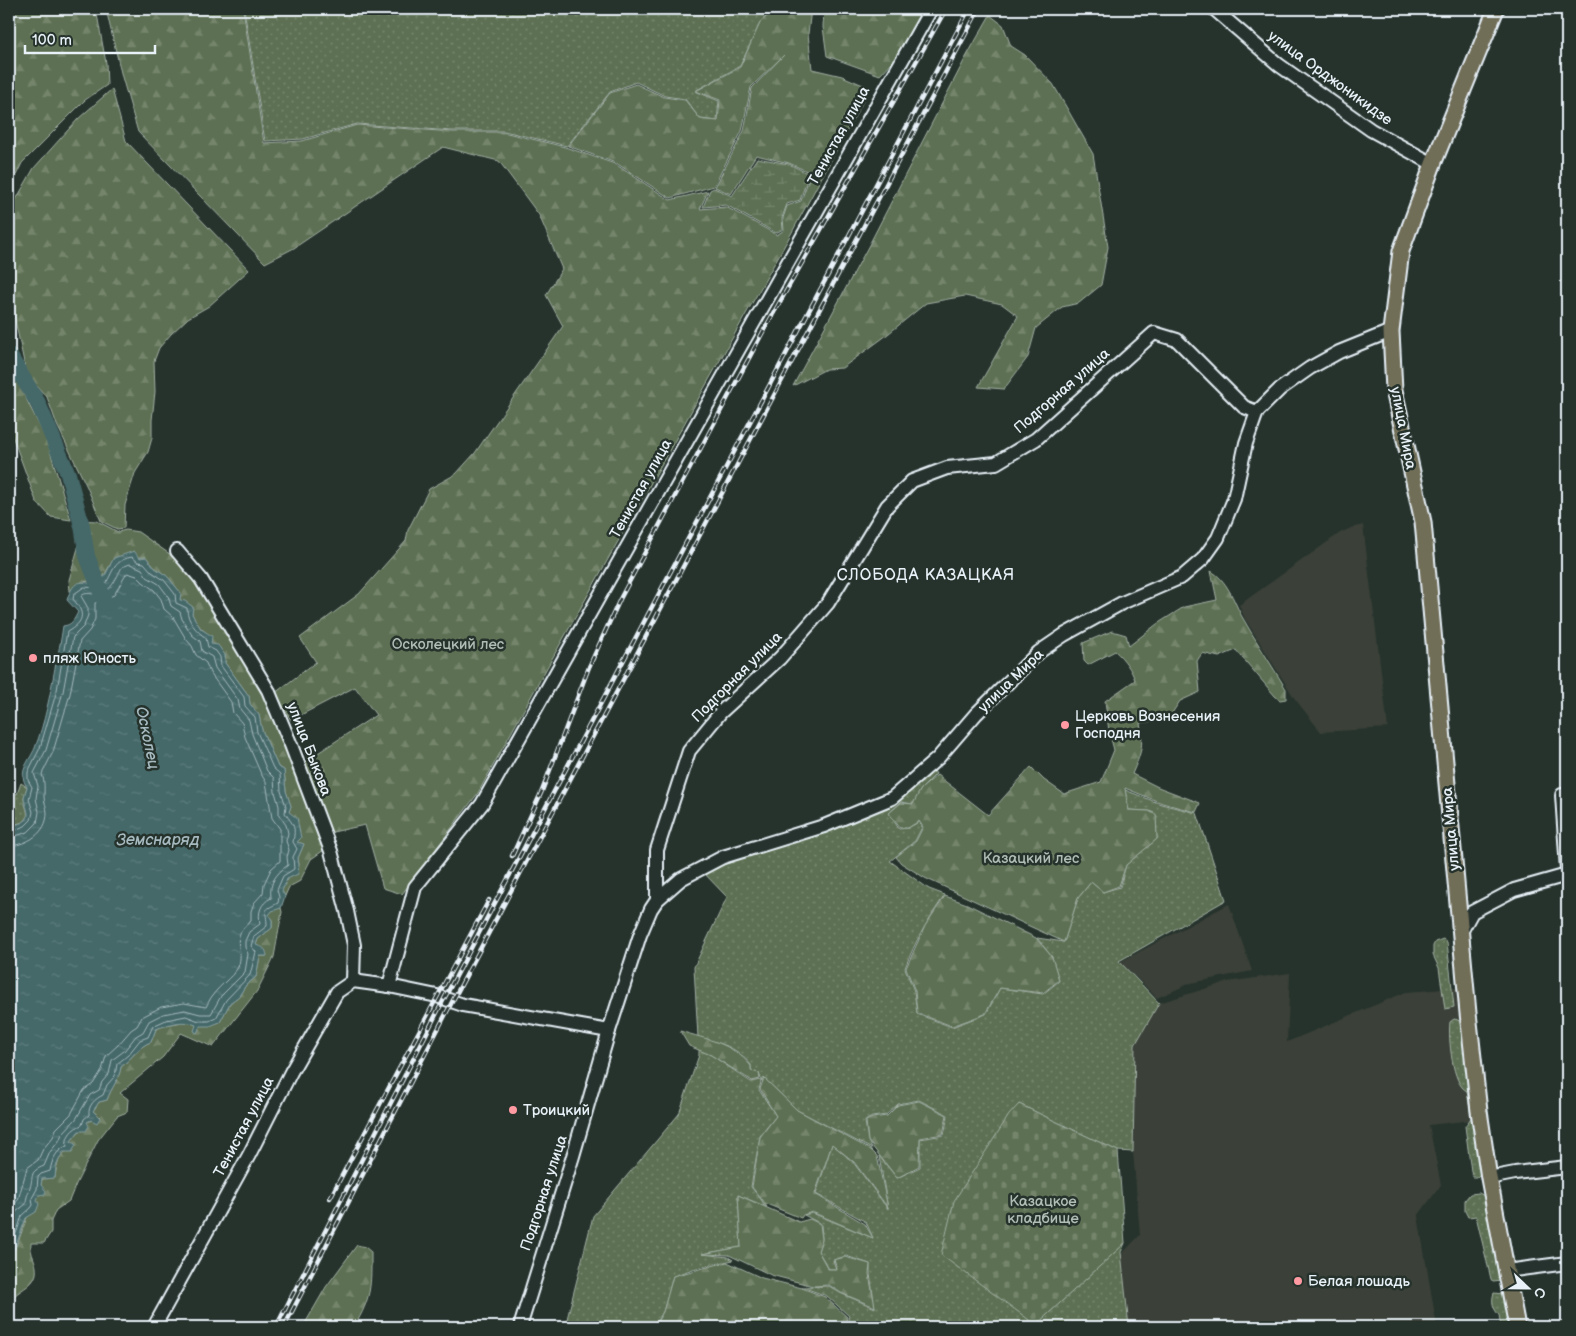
<svg xmlns="http://www.w3.org/2000/svg" width="1576" height="1336" viewBox="0 0 1576 1336" font-family="'Balsamiq Sans',sans-serif">
<style>
.built{fill:#3a4138}
.grass{fill:url(#grass-dots);stroke:#a2b0a5}
.forest{fill:url(#forest-firs);stroke:#a2b0a5}
.wetland{fill:url(#wetland-marsh);stroke:#a2b0a5}
.cemetery{fill:url(#cemetery-stones);stroke:#a2b0a5}
.water{fill:url(#water-ripples);stroke:#869fa2}
.lines{fill:none;stroke-linecap:round;stroke-linejoin:round}
.shore{stroke:#a6babf;stroke-width:1}
.river{stroke:#446869;stroke-width:16}
.minor-casing{stroke:#e8f1f8;stroke-width:16}
.major-casing{stroke:#e8f1f8;stroke-width:19}
.minor{stroke:#26332d;stroke-width:12}
.major{stroke:#716e59;stroke-width:15}
.rail-casing{stroke:#e8f1f8;stroke-width:4.5}
.rail{stroke:#26332d;stroke-width:2.5;stroke-dasharray:8;stroke-linecap:butt}
.poi-dot{fill:#ff9aa2;stroke:#26332d;stroke-width:2}
.labels{text-anchor:middle;dominant-baseline:central;stroke-width:5;stroke-linejoin:round;paint-order:stroke}
.street-label{font-size:15px;fill:#e8f1f8;stroke:#26332d}
.park-label{font-size:15px;fill:#b0bdb6;stroke:#26332d}
.poi-label{font-size:15px;fill:#e8f1f8;stroke:#26332d;text-anchor:start}
.neighbourhood-label{font-size:16px;letter-spacing:1px;fill:#e8f1f8;stroke:#26332d}
.water-label{font-size:16px;font-style:italic;fill:#a6babf;stroke:#26332d}
</style>
<defs>
<pattern id="grass-dots" width="8" height="8" patternUnits="userSpaceOnUse" patternTransform="scale(1.25)"><rect width="8" height="8" fill="#5d7052"/><path d="M2 2h.1M6 6h.1" fill="none" stroke="#74856c" stroke-width="1.8" stroke-linecap="round"/></pattern>
<pattern id="forest-firs" width="22" height="20" patternUnits="userSpaceOnUse" patternTransform="scale(1.25)"><rect width="22" height="20" fill="#5d7052"/><path d="M5 1l3.5 6h-7zM16 11l3.5 6h-7z" fill="#74856c"/></pattern>
<pattern id="wetland-marsh" width="20" height="14" patternUnits="userSpaceOnUse" patternTransform="scale(1.25)"><rect width="20" height="14" fill="#5d7052"/><path d="M1 5h8M5 5V1M11 12h8M15 12V8" fill="none" stroke="#74856c"/></pattern>
<pattern id="cemetery-stones" width="16" height="16" patternUnits="userSpaceOnUse" patternTransform="scale(1.25)"><rect width="16" height="16" fill="#5d7052"/><path d="M2 7V4a2 2 0 0 1 4 0v3zM10 15v-3a2 2 0 0 1 4 0v3z" fill="#74856c"/></pattern>
<pattern id="water-ripples" width="26" height="14" patternUnits="userSpaceOnUse" patternTransform="scale(1.25)"><rect width="26" height="14" fill="#446869"/><path d="M2 4q2-2 4 0t4 0M15 11q2-2 4 0t4 0" fill="none" stroke="#5f7e7f"/></pattern>
</defs>
<rect width="100%" height="100%" fill="#26332d"/>
<filter id="ink" filterUnits="userSpaceOnUse"><feTurbulence type="fractalNoise" baseFrequency=".02" numOctaves="2"/><feDisplacementMap in="SourceGraphic" scale="10" xChannelSelector="R" yChannelSelector="G"/><feConvolveMatrix kernelMatrix="1 2 1 2 8 2 1 2 1" color-interpolation-filters="sRGB"/></filter>
<g filter="url(#ink)">
<g class="built">
<polygon points="1363,525 1388,728 1321,732 1295,699 1245,619 1239,605 1340,533 1351,528"/>
<polygon points="1229,904 1252,971 1191,983 1157,998 1120,962"/>
<polygon points="1290,973 1287,1042 1406,992 1458,988 1473,1120 1429,1125 1441,1185 1418,1216 1437,1327 1124,1327 1118,1258 1140,1235 1133,1152 1135,1044 1159,1003 1227,982"/>
</g>
<g class="grass">
<polygon points="244,9 776,9 761,21 740,66 695,91 719,101 717,121 700,119 685,99 665,96 636,82 610,92 567,146 504,131 452,131 357,124 303,139 265,141"/>
<path d="M933,769L936,774L921,789L913,804L901,802L889,813L899,829L908,828L919,822L922,827L915,841L890,861L929,889L945,895C929,918 915,941 905,968L914,991L917,1014L952,1027L986,1014L1000,988L1043,994L1059,981L1052,957L1037,938L1064,942L1078,898L1091,882L1103,892L1120,887L1126,865L1157,839L1156,814L1149,811L1129,810L1125,790L1161,804L1197,813L1226,900L1119,961L1159,1003L1135,1045L1133,1152L1118,1151L1019,1104L1036,1325L1125,1243L1121,1252L1129,1327H846L849,1316L827,1296L802,1287L829,1286L840,1293L875,1308L870,1274V1264L846,1256L833,1260L836,1269H829L818,1251L822,1239L821,1224L804,1215L812,1213L873,1238L866,1222L816,1194L832,1144L853,1162L888,1209L879,1156L897,1178L920,1167V1139L944,1135L948,1115L919,1100L898,1104L886,1115L872,1117L865,1121L868,1141L872,1149L797,1110L764,1078L762,1082L759,1073L751,1071V1065C734,1045 722,1044 698,1037L694,967L727,897L703,872L846,822Z"/>
<path d="M21,783L27,787C26,791 24,795 24,799C25,808 33,819 20,823C16,824 13,824 9,822V807L11,808L15,799L9,797L11,792L17,794Z"/>
<polygon points="1443,939 1447,942 1454,1007 1445,1009 1439,968 1433,955 1433,946 1435,942"/>
<path d="M1454,1019L1458,1020L1464,1027L1483,1166L1480,1174L1477,1177H1473L1471,1171L1465,1126L1471,1118L1467,1091C1452,1085 1448,1037 1450,1022Z"/>
<polygon points="699,1050 711,1055 751,1082 760,1080 761,1082 759,1090 776,1116 760,1136 751,1187 767,1207 738,1195 741,1247 702,1254 728,1257 733,1260 693,1269 673,1276 663,1312 653,1327 565,1327 593,1216 679,1114 699,1055"/>
<polygon points="1479,1193 1486,1197 1502,1281 1493,1282 1491,1279 1476,1216 1468,1217 1465,1211 1465,1200 1470,1194"/>
<path d="M1494,1293L1503,1294L1511,1327H1501L1499,1315C1493,1309 1491,1301 1494,1293Z"/>
</g>
<g class="forest">
<polygon points="9,9 96,9 106,63 107,85 85,100 22,163 9,190"/>
<polygon points="106,9 243,9 264,143 302,141 357,125 453,132 503,132 565,147 615,164 670,200 708,191 700,209 726,207 777,235 784,230 783,218 787,206 801,201 811,173 789,163 756,155 731,194 715,187 744,131 752,88 784,55 751,87 742,131 714,186 670,198 616,163 568,146 610,93 636,84 664,97 685,100 700,119 718,121 720,100 696,91 740,67 761,21 777,9 811,9 808,34 812,69 842,76 870,88 791,234 544,673 478,793 402,894 383,888 365,825 328,833 304,762 376,715 355,687 291,720 275,693 316,662 300,638 359,594 406,541 408,530 429,489 456,474 475,453 563,326 546,295 562,269 539,215 499,161 443,147 294,248 265,263 138,132 122,77"/>
<polygon points="824,9 923,9 893,61 880,75 827,56 823,27"/>
<polygon points="990,15 1003,25 1011,46 1025,55 1053,84 1093,154 1108,247 1101,285 1079,303 1062,307 1036,328 1028,357 1004,389 978,387 1018,316 1002,304 965,296 926,303 883,338 842,368 826,369 793,386 869,245 965,59"/>
<polygon points="112,89 126,141 249,270 209,306 188,318 171,334 159,348 154,361 155,392 152,420 152,438 148,452 135,473 125,505 124,528 117,529 101,521 87,487 57,425 47,397 33,382 25,367 11,301 9,283 9,212 34,168 78,119"/>
<polygon points="9,364 47,441 71,520 51,517 36,501 9,427"/>
<path d="M75,520L97,521L118,532L126,530L138,532L181,562L266,696L327,848L311,859L300,881L289,887L285,896L281,891L287,879L299,865L298,858L304,844L296,842L289,812L291,806L286,791L284,770L278,767L262,730L259,715L250,704L249,696L225,663V655L211,644C211,635 206,633 201,628C197,624 194,618 192,614L193,607L180,600L181,593L167,576L155,568L146,557L114,558L101,581L97,583L83,581L75,586L70,591L69,580L78,548Z"/>
<path d="M1211,571C1227,580 1233,599 1241,615C1255,640 1271,664 1286,689V699L1280,700L1275,696L1236,650L1219,657L1202,653L1197,661L1200,692L1180,701L1168,719L1140,723C1144,747 1141,753 1132,774L1158,787L1200,803L1196,812L1162,803L1125,788L1128,810L1149,811L1156,815L1157,839L1126,865L1119,886L1103,892L1091,882L1078,898L1064,942L925,878L901,863L896,857L916,841L923,827L919,821L908,828H900L889,813L901,803L913,804L921,789L937,775L988,815L1031,767L1044,780L1064,794L1101,782L1114,750L1109,731L1105,701L1135,680C1131,669 1125,660 1115,651L1088,665L1084,661L1083,643L1112,631L1126,635L1129,646L1157,624L1184,607L1217,600Z"/>
<polygon points="945,896 967,904 1036,938 1052,957 1059,980 1043,993 1000,988 985,1014 952,1026 917,1013 915,991 906,968 925,926"/>
<path d="M281,908L282,912L274,957L257,991L213,1047L181,1033L163,1057L120,1093L128,1099L127,1112L117,1116L98,1140L76,1184L69,1201L56,1210L51,1221V1232L44,1243H31C29,1254 38,1262 36,1274C33,1287 17,1290 11,1300C10,1302 10,1305 9,1308V1256C18,1246 21,1233 26,1220C31,1205 40,1196 42,1179L55,1178C57,1159 60,1154 76,1145L71,1141L87,1122L100,1117L93,1111L99,1102L107,1100C111,1088 119,1080 121,1067C131,1059 140,1045 151,1042L156,1029L167,1025L187,1021L200,1026L220,1022L230,1003L239,996L246,985L256,977L260,956H266L256,945L258,939L272,928V920L269,915L271,910Z"/>
<path d="M680,1031C708,1040 731,1042 751,1066V1071L759,1073L760,1079L752,1081L711,1055L689,1046Z"/>
<polygon points="764,1078 797,1110 871,1150 877,1156 888,1208 854,1162 832,1144 815,1194 865,1224 873,1238 812,1212 803,1215 801,1218 764,1203 752,1187 760,1137 776,1116 760,1089"/>
<polygon points="919,1101 947,1115 943,1134 920,1138 919,1166 897,1178 868,1141 866,1121 872,1118 887,1116 898,1105"/>
<polygon points="738,1195 799,1222 810,1219 820,1224 822,1239 818,1251 828,1269 837,1269 834,1260 845,1257 870,1264 869,1274 875,1307 841,1293 829,1285 813,1286 771,1275 729,1255 702,1254 741,1247"/>
<path d="M357,1245L365,1247L371,1252C371,1286 372,1297 354,1327H303L326,1287Z"/>
<polygon points="727,1262 762,1278 802,1288 825,1297 847,1317 845,1327 654,1327 663,1312 673,1276"/>
</g>
<polygon class="wetland" points="757,158 789,164 809,174 800,200 787,204 782,218 783,229 776,233 726,205 703,207 710,190 714,188 732,196"/>
<polygon class="cemetery" points="1019,1104 1118,1151 1125,1243 1036,1325 941,1255 954,1201 1009,1115"/>
<path class="water" d="M134,551L140,558L146,557L155,568L167,576L181,593L180,600L185,601L193,607L192,614L201,629L212,636L211,644L218,645L225,655V663L249,696L250,704L259,715L262,730L278,767L284,770L286,791L291,806L289,812L297,818L301,838L297,842L304,844L298,858L299,865L298,874L287,879L282,891L285,896L281,908L272,911L269,915L272,920V928L258,939L256,945C263,947 266,948 267,956H260L256,977L246,985L239,996L230,1003L220,1022L210,1026H200L197,1033L194,1031L196,1025C182,1019 169,1024 156,1029L151,1042C140,1045 131,1059 121,1067C119,1080 111,1088 107,1100L99,1102L93,1111L100,1118L97,1123L91,1120L87,1122L89,1126L86,1131H79L71,1141L76,1145L72,1152H63L56,1166L55,1178L42,1179L41,1185L46,1191L45,1194L39,1195L37,1200L39,1204L36,1212L26,1218L14,1250L9,1256V828C14,824 18,825 23,822C33,817 25,806 24,799C24,795 26,791 27,787C17,772 29,762 35,748C45,722 50,695 55,668C58,654 61,641 63,626C72,625 74,620 78,612L67,600C76,570 89,589 100,582C106,577 110,564 114,558Z"/>
<g class="lines">
<g class="shore">
<path d="M9,832L25,826L31,820L33,812L29,799L32,787L28,780V772L40,748L57,690L67,632C84,622 86,614 73,599L74,594L84,587C88,587 92,588 96,588C114,587 106,561 132,557L138,562L144,563L152,572L164,580L175,594L176,603L187,608C187,621 196,631 206,638L208,647L216,651L220,657L221,666L244,697L245,706L255,717L257,732L273,768L280,774L281,791L286,806L285,813C294,826 296,826 293,842L297,849L293,857L294,869L283,876L277,890L279,897L278,903C260,912 267,909 267,926L254,936L251,946L256,952L250,975L226,1000L216,1018L209,1021H199L186,1016L166,1020L153,1026L148,1037L140,1040L128,1055L117,1064L115,1076L107,1085L103,1095C95,1099 88,1105 89,1115L84,1119L82,1125C73,1128 65,1136 67,1146C56,1150 52,1160 50,1171L41,1174L38,1177L37,1189L32,1198L33,1205L31,1208L22,1216L17,1231L9,1249"/>
<path d="M9,838L28,832L37,823L39,812L36,798L38,786L34,773L46,750L63,692L73,637L84,626L88,615V608L81,596C86,592 89,594 96,594C111,594 116,578 122,567L130,564L142,569L147,577L159,584L168,596L171,606L180,612L182,619L192,635L200,641L202,651L212,657L215,668L238,700L240,709L249,720L252,734L267,771L274,778L275,792L279,806V815L286,825L288,833L286,841L289,850L287,857L288,865C276,874 269,882 271,898C260,904 258,912 260,924L249,932L245,941V947L248,954L245,972L221,996L211,1014H200L185,1010L163,1014L149,1021L143,1032L136,1036L124,1051L112,1060L109,1074L102,1082L99,1090L90,1095L76,1119L62,1134L59,1141L50,1152L44,1166C29,1172 34,1174 30,1188C28,1194 26,1197 26,1204L16,1212L9,1235"/>
<path d="M9,846C27,845 47,833 47,813C47,807 44,802 44,797C44,788 45,783 42,774L53,752L70,694L80,641L90,630L95,619V603L114,595L127,573L137,576L143,582L154,590L161,599L164,609L173,617L186,639L192,646L196,655L206,663L210,673L231,702L233,713L242,723L245,737L261,774L266,782L272,818L280,829V861L271,869L264,884L263,893L254,903L251,911V921C227,940 246,948 238,967C235,974 222,984 217,990C212,995 209,1001 206,1007L184,1003L161,1007L142,1017L137,1026L131,1030L118,1045L106,1056L102,1070L93,1084L84,1090L71,1114L56,1129L53,1137L43,1149L38,1160L27,1168L18,1200L9,1211"/>
</g>
<polyline class="river" points="9,355 38,403 68,474 82,526 87,556 105,603"/>
<g class="minor-casing">
<g id="minor">
<polyline points="1214,9 1279,65 1371,130 1433,164"/>
<polyline points="177,551 201,579 268,690 291,745 331,851 347,911 354,945 353,981"/>
<polyline points="1562,795 1567,870"/>
<polyline points="657,900 681,879 723,857 824,826 892,798 938,758 976,714 1039,652 1064,635 1122,603 1182,577 1203,559 1218,538 1234,499 1246,443 1257,412 1280,389 1310,368 1339,352 1391,331"/>
<polyline points="1461,932 1472,912 1514,890 1567,875"/>
<polyline points="389,986 415,887 482,804 931,9"/>
<polyline points="1489,1178 1515,1173 1567,1167"/>
<polyline points="1506,1271 1567,1263"/>
<polyline points="154,1327 249,1155 291,1072 337,992 353,981 389,986 437,996 463,1005 609,1031"/>
<polyline points="520,1327 573,1156 609,1031 640,935 651,909 657,900 657,850 689,751 721,712 780,658 828,603 887,506 912,481 947,468 996,463 1036,439 1154,333 1177,340 1244,407 1257,412"/>
</g>
</g>
<g class="major-casing">
<polyline id="major" points="1496,9 1433,164 1401,251 1391,331 1394,390 1423,522 1468,1013 1479,1111 1489,1178 1517,1327"/>
</g>
<use href="#minor" class="minor"/>
<use href="#major" class="major"/>
<g class="rail-casing">
<g id="rail">
<polyline points="512,856 542,791 589,667 620,599 764,330 946,9"/>
<polyline points="330,1198 489,900"/>
<polyline points="276,1327 444,999 969,9"/>
<polyline points="284,1327 452,1002 979,9"/>
</g>
</g>
<use href="#rail" class="rail"/>
</g>
</g>
<g class="poi-dot">
<circle cx="33" cy="658" r="5"/>
<circle cx="1065" cy="725" r="5"/>
<circle cx="513" cy="1110" r="5"/>
<circle cx="1298" cy="1281" r="5"/>
</g>
<g class="labels">
<g class="street-label">
<text transform="translate(1330 78) rotate(36)">улица Орджоникидзе</text>
<text transform="translate(839 136) rotate(-61)">Тенистая улица</text>
<text transform="translate(1062 391) rotate(-41)">Подгорная улица</text>
<text transform="translate(1403 428) rotate(79)">улица Мира</text>
<text transform="translate(641 489) rotate(-61)">Тенистая улица</text>
<text transform="translate(737 677) rotate(-45)">Подгорная улица</text>
<text transform="translate(1011 681) rotate(-44)">улица Мира</text>
<text transform="translate(309 749) rotate(69)">улица Быкова</text>
<text transform="translate(1451 829) rotate(-95)">улица Мира</text>
<text transform="translate(244 1127) rotate(-62)">Тенистая улица</text>
<text transform="translate(544 1193) rotate(-72)">Подгорная улица</text>
</g>
<g class="park-label">
<text x="448" y="644">Осколецкий лес</text>
<text x="1031" y="858">Казацкий лес</text>
<text x="1043" y="1201">Казацкое<tspan x="1043" dy="17">кладбище</tspan></text>
</g>
<g class="poi-label">
<text x="43" y="658">пляж Юность</text>
<text x="1075" y="716">Церковь Вознесения<tspan x="1075" dy="17">Господня</tspan></text>
<text x="523" y="1110">Троицкий</text>
<text x="1308" y="1281">Белая лошадь</text>
</g>
<g class="neighbourhood-label">
<text x="926" y="575">СЛОБОДА КАЗАЦКАЯ</text>
</g>
<g class="water-label">
<text transform="translate(147 738) rotate(78)">Осколец</text>
<text x="158" y="840">Земснаряд</text>
</g>
</g>
<rect width="1576" height="1336" fill="none" stroke="#26332d" stroke-width="30"/>
<rect x="15" y="15" width="1546" height="1306" fill="none" stroke="#e8f1f8" stroke-width="2" filter="url(#ink)"/>
<g transform="translate(1528 1288) rotate(112)" stroke="#26332d" stroke-width="4" paint-order="stroke">
<path d="M0-4L9 19L0 12L-9 19Z" fill="#e8f1f8"/>
<text y="-8" font-size="14" font-weight="bold" text-anchor="middle" fill="#e8f1f8">С</text>
</g>
<path d="M25 45v8h130v-8" fill="none" stroke="#e8f1f8" stroke-width="2.5"/>
<text x="32" y="45" font-size="15" fill="#e8f1f8" stroke="#26332d" stroke-width="4" paint-order="stroke">100 m</text>
</svg>
